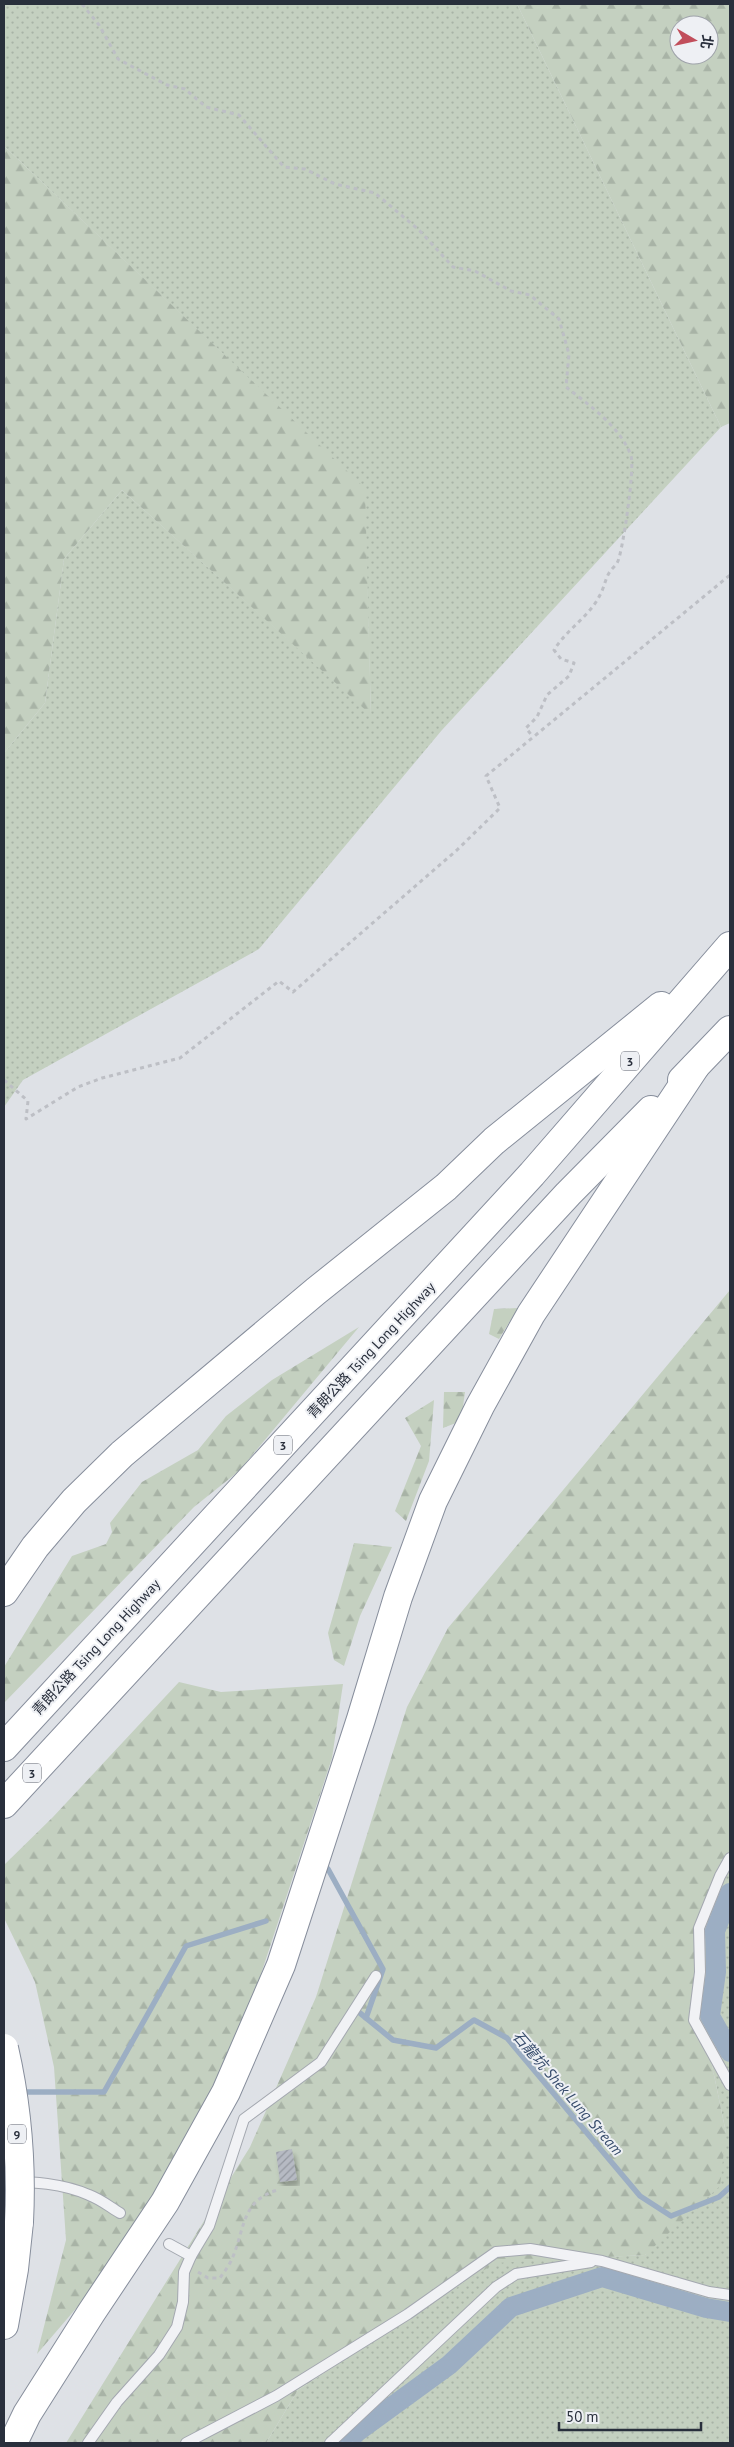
<svg xmlns="http://www.w3.org/2000/svg" width="734" height="2447" viewBox="0 0 734 2447" font-family="'PT Sans','Noto Sans TC',sans-serif">
<style>
.grass{fill:url(#grass-dots)}
.forest{fill:url(#forest-firs);fill-rule:evenodd}
.lines{fill:none;stroke-linecap:round;stroke-linejoin:round}
.stream{stroke:#9caec3;stroke-width:5.5}
.canal{stroke:#9caec3;stroke-width:20}
.building{fill:url(#building-hatch);filter:url(#shadow)}
.lane-casing{stroke:#a4a8b0;stroke-width:12}
.highway-casing{stroke:#878e9c;stroke-width:30}
.path{stroke:#bdbfc5;stroke-width:3;stroke-dasharray:4 4;stroke-linecap:butt}
.lane{stroke:#f1f2f5;stroke-width:10}
.highway{stroke:#fff;stroke-width:28}
.highway-bridge-casing{stroke:#878e9c;stroke-width:30;stroke-linecap:butt}
.highway-bridge{stroke:#fff;stroke-width:28}
.labels{text-anchor:middle;dominant-baseline:central;stroke-width:4;stroke-linejoin:round;paint-order:stroke}
.shield{fill:#eef0f4;stroke:#646973;stroke-width:1}
.shield-label{font-size:12px;font-weight:bold;fill:#292f3c}
.street-label{font-size:14px;fill:#292f3c;stroke:#eef0f4}
.water-label{font-size:15px;font-style:italic;fill:#374c6c;stroke:#eef0f4}
</style>
<defs>
<pattern id="grass-dots" width="8" height="8" patternUnits="userSpaceOnUse" patternTransform="scale(1.25)"><rect width="8" height="8" fill="#c4d0c0"/><path d="M2 2h.1M6 6h.1" fill="none" stroke="#a8b3a6" stroke-width="1.8" stroke-linecap="round"/></pattern>
<pattern id="forest-firs" width="22" height="20" patternUnits="userSpaceOnUse" patternTransform="scale(1.25)"><rect width="22" height="20" fill="#c4d0c0"/><path d="M5 1l3.5 6h-7zM16 11l3.5 6h-7z" fill="#a8b3a6"/></pattern>
<pattern id="building-hatch" width="6" height="6" patternUnits="userSpaceOnUse" patternTransform="scale(1.25)"><rect width="6" height="6" fill="#b6bac3"/><path d="M-1 1l2-2M0 6l6-6M5 7l2-2" fill="none" stroke="#9498a0"/></pattern>
<filter id="shadow"><feDropShadow dx="3" dy="5.5" stdDeviation="2.5" flood-color="#0004"/></filter>
</defs>
<rect width="100%" height="100%" fill="#dee1e6"/>
<g class="grass">
<polygon points="4,4 517,4 721,427 442,730 259,949 23,1080 4,1107 4,753 45,703 64,559 122,490 371,714 364,488 4,146"/>
<polygon points="730,1858 730,2443 266,2443 298,2390 495,2262 645,2255 726,2133 696,1988 720,1865"/>
</g>
<g class="forest">
<path d="M517,4H730V423L721,427ZM679,25H709V55H679Z"/>
<polygon points="4,146 365,488 371,715 122,490 64,559 45,703 4,753"/>
<polygon points="730,1290 730,1858 720,1865 696,1988 726,2133 720,2186 645,2255 495,2263 298,2390 266,2443 66,2443 250,2147 316,1997 407,1707 448,1628"/>
<polygon points="518,1308 499,1339 489,1334 494,1309"/>
<polygon points="359,1327 239,1471 194,1507 4,1703 4,1667 72,1556 106,1544 112,1532 110,1523 142,1482 198,1450 226,1416 272,1380"/>
<polygon points="444,1392 465,1392 461,1421 443,1428"/>
<polygon points="434,1400 429,1461 406,1521 395,1511 421,1446 405,1418"/>
<polygon points="354,1543 392,1547 360,1616 344,1666 334,1660 328,1633"/>
<polygon points="179,1682 221,1692 343,1684 332,1758 234,2056 121,2256 37,2354 66,2240 54,2067 35,1982 4,1918 4,1865 53,1817"/>
</g>
<g class="lines">
<g class="stream">
<polyline points="328,1869 383,1969 366,2018"/>
<polyline points="355,2009 393,2040 436,2048 474,2020 507,2038 640,2196 671,2216 719,2197 730,2187"/>
<polyline points="20,2092 104,2092 186,1946 266,1921"/>
</g>
<g class="canal">
<polyline points="730,1893 715,1931 716,1972 710,2016 730,2052"/>
<polyline points="346,2443 357,2432 449,2365 511,2307 602,2277 706,2308 730,2312"/>
</g>
</g>
<polygon class="building" points="292,2149 297,2180 280,2182 276,2152"/>
<g class="lines">
<g class="lane-casing">
<g id="lane">
<polyline points="730,1858 720,1876 699,1928 700,1972 694,2020 730,2085"/>
<path d="M4,2181C33,2182 62,2183 89,2195C100,2199 110,2207 120,2213"/>
<polyline points="191,2256 209,2226 244,2119 321,2062 376,1976"/>
<polyline points="88,2443 117,2402 159,2355 177,2327 183,2302 184,2272 191,2256 169,2244"/>
<polyline points="186,2443 276,2396 408,2314 496,2252 530,2249 602,2261 709,2292 730,2295"/>
<polyline points="330,2443 496,2287 516,2274 591,2262"/>
</g>
</g>
<g class="highway-casing">
<g id="highway">
<polyline points="682,1080 730,1030"/>
<polyline points="4,1592 35,1547 74,1501 122,1454 316,1291 446,1187 494,1141 661,1006"/>
<polyline points="4,1747 532,1174 730,946"/>
<polyline points="4,1804 568,1194 651,1110"/>
<polyline points="4,2325 14,2269 19,2222"/>
<polyline points="13,2443 27,2414 91,2313 165,2202 226,2092 281,1965 361,1719 398,1597 433,1501 480,1406 531,1314 695,1067"/>
</g>
</g>
<g class="path">
<path d="M82,4L99,25L118,59L167,85L185,89L206,107L239,115L284,167L305,169L335,184L375,193L419,230L453,267L475,271L511,291L530,295L559,319L569,354L566,387C589,405 621,427 631,456C635,468 623,549 618,561C616,566 611,569 609,573C605,580 604,588 600,595C589,617 567,629 554,650L561,659L574,663L569,676L547,695L537,717L526,728L533,737"/>
<polyline points="4,1080 28,1101 26,1119 78,1087 102,1078 180,1058 279,981 293,992 457,850 500,808 486,776 730,575"/>
<path d="M198,2272L208,2278H220C224,2272 228,2267 231,2261C245,2232 240,2200 278,2190"/>
</g>
<use href="#lane" class="lane"/>
<use href="#highway" class="highway"/>
<g class="highway-bridge-casing">
<path id="highway-bridge" d="M4,2048C17,2105 22,2163 19,2222"/>
</g>
<use href="#highway-bridge" class="highway-bridge"/>
</g>
<g class="labels">
<g class="shield">
<rect x="621" y="1051.5" width="18" height="19" rx="4"/>
<rect x="274" y="1435.5" width="18" height="19" rx="4"/>
<rect x="23" y="1763.5" width="18" height="19" rx="4"/>
<rect x="8" y="2124.5" width="18" height="19" rx="4"/>
</g>
<g class="shield-label">
<text x="630" y="1061">3</text>
<text x="283" y="1445">3</text>
<text x="32" y="1773">3</text>
<text x="17" y="2134">9</text>
</g>
<g class="street-label">
<text transform="translate(371 1350) rotate(-47)">青朗公路 Tsing Long Highway</text>
<text transform="translate(96 1647) rotate(-47)">青朗公路 Tsing Long Highway</text>
</g>
<g class="water-label">
<text transform="translate(568 2093) rotate(49)">石龍坑 Shek Lung Stream</text>
</g>
</g>
<rect width="734" height="2447" fill="none" stroke="#292f3c" stroke-width="10"/>
<g transform="translate(694 40) rotate(99)"><circle r="24" fill="#eef0f4" stroke="#9fa3aa"/>
<path d="M0-4L9 19L0 12L-9 19Z" fill="#c14e5b"/>
<text y="-8" font-size="14" font-weight="bold" text-anchor="middle" fill="#292f3c">北</text>
</g>
<path d="M559 2422v8h142v-8" fill="none" stroke="#292f3c" stroke-width="2.5"/>
<text x="566" y="2422" font-size="15" fill="#292f3c" stroke="#eef0f4" stroke-width="4" paint-order="stroke">50 m</text>
</svg>
